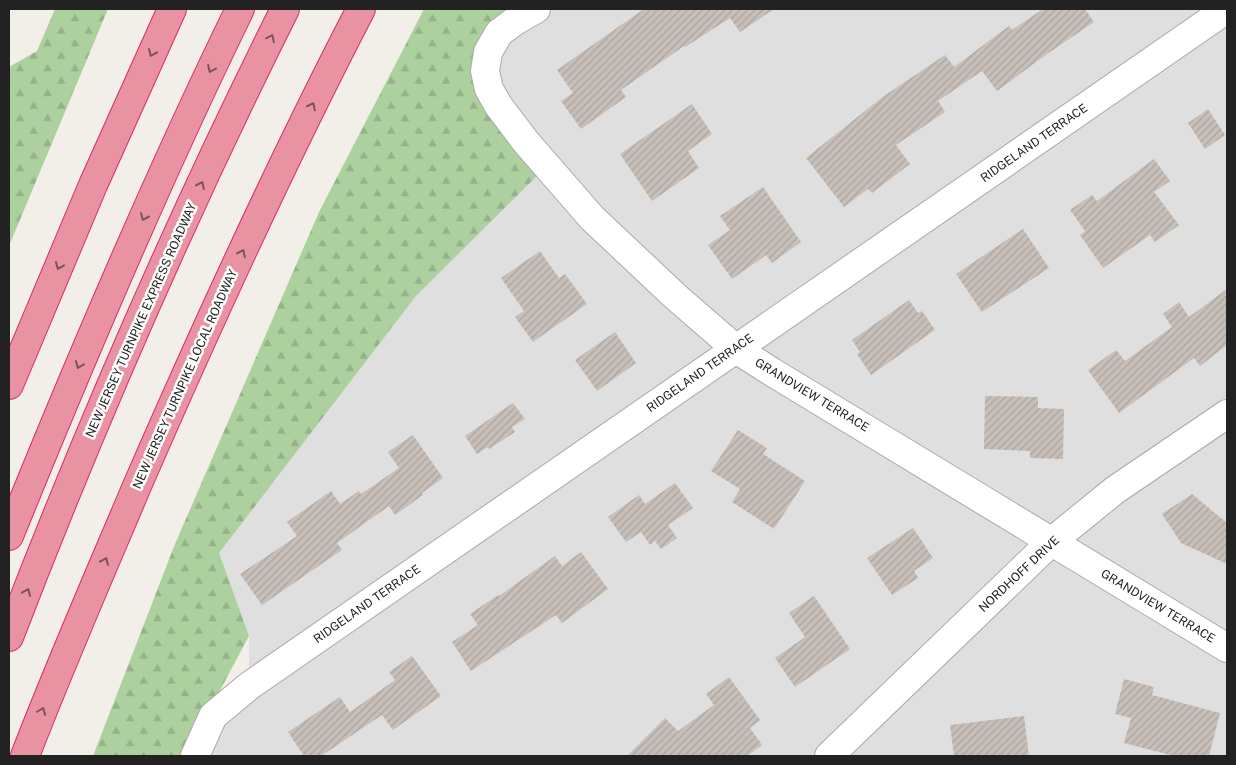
<svg xmlns="http://www.w3.org/2000/svg" width="1236" height="765" viewBox="0 0 1236 765" font-family="'Public Sans',sans-serif">
<style>
.residential{fill:#e0dfdf}
.forest{fill:url(#forest-firs)}
.building{fill:url(#building-hatch)}
.lines{fill:none;stroke-linecap:round;stroke-linejoin:round}
.minor-casing{stroke:#a9a9a9;stroke-width:30}
.motorway-casing{stroke:#dc2a67;stroke-width:30}
.minor{stroke:#fff;stroke-width:28}
.motorway{stroke:#e892a2;stroke-width:28}
.oneway{stroke:#7b545c}
.labels{text-anchor:middle;dominant-baseline:central;stroke-width:5;stroke-linejoin:round;paint-order:stroke}
.street-label{font-size:12px;fill:#222;stroke:#fff}
</style>
<defs>
<pattern id="forest-firs" width="22" height="20" patternUnits="userSpaceOnUse" patternTransform="scale(1.25)"><rect width="22" height="20" fill="#add19e"/><path d="M5 1l3.5 6h-7zM16 11l3.5 6h-7z" fill="#95b388"/></pattern>
<pattern id="building-hatch" width="6" height="6" patternUnits="userSpaceOnUse" patternTransform="scale(1.25)"><rect width="6" height="6" fill="#c7bfb8"/><path d="M-1 1l2-2M0 6l6-6M5 7l2-2" fill="none" stroke="#aba49e"/></pattern>
</defs>
<rect width="100%" height="100%" fill="#f2efe9"/>
<polygon class="residential" points="536,9 1227,9 1227,756 195,756 249,685 249,636 218,553 416,296 547,166 485,71"/>
<g class="forest">
<polygon points="55,9 108,9 9,246 9,67 37,51"/>
<polygon points="424,9 536,9 485,71 547,166 416,296 219,553 249,636 185,756 93,756 175,544 319,212"/>
</g>
<g class="building">
<polygon points="644,9 774,9 740,32 730,18 685,47 684,46 621,90 626,97 581,129 561,101 573,93 557,70"/>
<polygon points="1043,9 1085,9 1094,22 1047,54 997,91 982,71 938,101 945,112 896,145 910,164 872,193 868,189 844,207 806,158 884,96 945,55 954,67 1009,26 1012,30"/>
<polygon points="692,104 712,134 688,151 699,168 652,201 620,154"/>
<polygon points="1208,109 1225,135 1205,149 1188,123"/>
<polygon points="1154,159 1170,181 1154,192 1179,225 1155,242 1150,235 1103,268 1080,235 1085,231 1070,210 1092,195 1097,201"/>
<polygon points="763,187 801,242 772,263 766,255 732,279 708,245 730,230 720,216"/>
<polygon points="1023,229 1049,268 982,312 956,274"/>
<polygon points="540,251 559,278 565,274 587,304 533,342 515,317 524,311 501,278"/>
<polygon points="1227,289 1227,345 1200,366 1194,358 1119,413 1088,370 1116,350 1125,361 1172,327 1163,314 1179,302 1189,317"/>
<polygon points="909,300 918,313 922,311 935,330 871,375 857,354 860,352 852,340"/>
<polygon points="615,332 636,363 597,391 575,360"/>
<polygon points="985,396 1038,397 1038,408 1064,409 1063,459 1030,458 1030,451 984,449"/>
<polygon points="513,403 525,419 512,427 515,432 489,449 488,447 477,454 465,436"/>
<polygon points="738,430 767,448 763,454 805,481 774,529 732,502 740,489 711,471"/>
<polygon points="413,435 443,478 422,493 423,495 395,515 389,506 337,543 342,550 262,605 240,574 297,536 287,522 331,491 340,504 359,491 361,494 399,468 388,452"/>
<polygon points="675,483 693,508 668,525 677,538 661,549 655,541 650,545 641,532 626,542 608,517 639,495 645,504"/>
<polygon points="1192,494 1227,523 1227,564 1181,543 1162,514"/>
<polygon points="913,528 933,558 914,571 918,578 892,595 867,558"/>
<polygon points="581,552 608,589 562,623 556,615 471,671 452,642 478,625 470,614 498,595 499,596 555,556 562,566"/>
<polygon points="814,596 850,649 795,687 775,658 805,637 789,613"/>
<polygon points="412,656 441,696 393,730 382,715 321,756 304,756 288,732 340,697 350,712 395,680 389,672"/>
<polygon points="729,677 760,720 750,728 762,745 747,756 627,756 665,718 678,731 714,705 706,694"/>
<polygon points="1124,679 1154,687 1152,695 1220,713 1209,756 1174,756 1124,743 1131,718 1115,714"/>
<polygon points="1024,716 1029,756 954,756 950,725"/>
</g>
<g class="lines">
<g class="minor-casing">
<g id="minor">
<polyline points="536,9 515,21 499,33 488,52 485,71 489,89 498,105 526,142 592,218 676,297 736,349 772,372 1227,648"/>
<polyline points="195,756 213,716 249,686 1227,9"/>
<polyline points="829,756 1051,542 1115,490 1227,414"/>
</g>
</g>
<g class="motorway-casing">
<g id="motorway">
<polyline points="9,385 93,185 172,9"/>
<path d="M9,536C81,358 156,181 240,9"/>
<path d="M9,637C91,424 183,213 285,9"/>
<path d="M25,756C60,665 99,576 137,486C207,325 280,165 361,9"/>
</g>
</g>
<use href="#minor" class="minor"/>
<use href="#motorway" class="motorway"/>
</g>
<defs><path id="oneway-chevron" d="M-2-3.5L2.5 0L-2 3.5" fill="none" stroke-width="1.6" stroke-linecap="round" stroke-linejoin="round" transform="scale(1.25)"/></defs>
<g class="oneway">
<use href="#oneway-chevron" transform="translate(271 38) rotate(-64)"/>
<use href="#oneway-chevron" transform="translate(152 53) rotate(114)"/>
<use href="#oneway-chevron" transform="translate(211 69) rotate(115)"/>
<use href="#oneway-chevron" transform="translate(312 106) rotate(-63)"/>
<use href="#oneway-chevron" transform="translate(201 185) rotate(-65)"/>
<use href="#oneway-chevron" transform="translate(144 217) rotate(114)"/>
<use href="#oneway-chevron" transform="translate(242 253) rotate(-65)"/>
<use href="#oneway-chevron" transform="translate(59 266) rotate(113)"/>
<use href="#oneway-chevron" transform="translate(79 365) rotate(113)"/>
<use href="#oneway-chevron" transform="translate(105 561) rotate(-67)"/>
<use href="#oneway-chevron" transform="translate(27 592) rotate(-68)"/>
<use href="#oneway-chevron" transform="translate(42 711) rotate(-69)"/>
</g>
<g class="labels">
<g class="street-label">
<text transform="translate(1034 143) rotate(-35)">RIDGELAND TERRACE</text>
<text transform="translate(141 320) rotate(-66)">NEW JERSEY TURNPIKE EXPRESS ROADWAY</text>
<text transform="translate(700 373) rotate(-35)">RIDGELAND TERRACE</text>
<text transform="translate(185 379) rotate(-66)">NEW JERSEY TURNPIKE LOCAL ROADWAY</text>
<text transform="translate(812 395) rotate(31)">GRANDVIEW TERRACE</text>
<text transform="translate(1019 574) rotate(-43)">NORDHOFF DRIVE</text>
<text transform="translate(367 604) rotate(-35)">RIDGELAND TERRACE</text>
<text transform="translate(1158 606) rotate(31)">GRANDVIEW TERRACE</text>
</g>
</g>
<rect width="1236" height="765" fill="none" stroke="#222222" stroke-width="20"/>
</svg>
